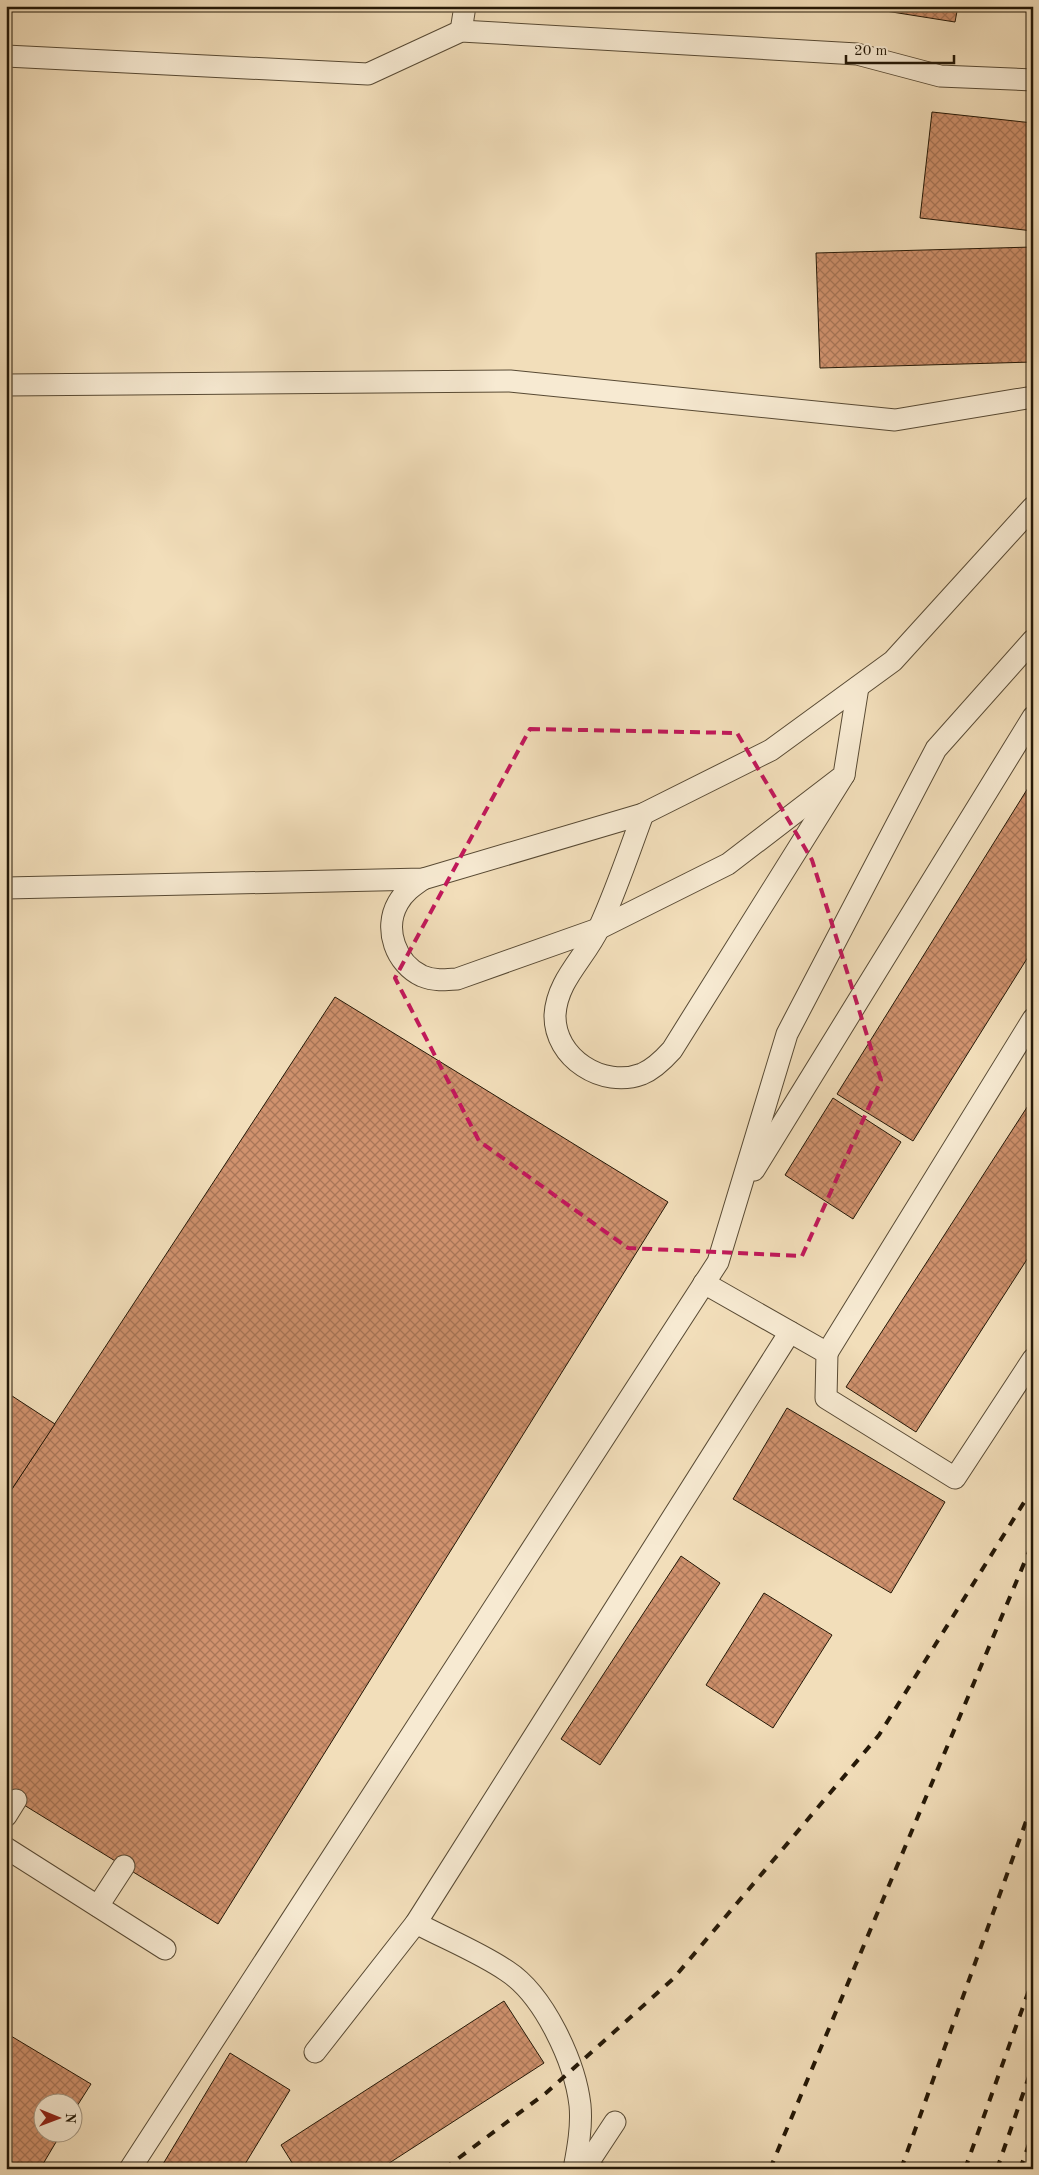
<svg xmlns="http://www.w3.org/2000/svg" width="1039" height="2175" viewBox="0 0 1039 2175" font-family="'Old Standard TT',serif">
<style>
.building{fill:url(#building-cross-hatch);stroke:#241807}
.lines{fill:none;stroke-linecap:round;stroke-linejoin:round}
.service-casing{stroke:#584a34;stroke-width:23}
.service{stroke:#f7ead2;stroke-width:21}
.rail{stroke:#241807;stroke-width:4;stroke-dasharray:9 9;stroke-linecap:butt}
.marked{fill:none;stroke:#c2185b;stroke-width:4;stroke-dasharray:10 6;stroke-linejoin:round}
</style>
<defs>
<pattern id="building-cross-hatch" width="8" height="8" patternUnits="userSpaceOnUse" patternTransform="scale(1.25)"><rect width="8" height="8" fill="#d0926e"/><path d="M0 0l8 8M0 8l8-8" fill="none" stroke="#a97658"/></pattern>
</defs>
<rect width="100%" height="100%" fill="#f2deba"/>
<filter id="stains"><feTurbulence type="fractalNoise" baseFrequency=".004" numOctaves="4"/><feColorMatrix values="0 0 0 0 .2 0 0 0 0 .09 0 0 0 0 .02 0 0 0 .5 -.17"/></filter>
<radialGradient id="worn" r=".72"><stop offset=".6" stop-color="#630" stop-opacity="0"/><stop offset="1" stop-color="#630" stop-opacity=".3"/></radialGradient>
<g class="building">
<polygon points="854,6 958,6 955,22"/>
<polygon points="932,112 1033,123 1033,231 920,218"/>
<polygon points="1033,247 1033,362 820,368 816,253"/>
<polygon points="1033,780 1033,949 913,1141 837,1094"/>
<polygon points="335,997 668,1202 218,1924 6,1794 6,1498"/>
<polygon points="833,1098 901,1142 853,1219 785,1175"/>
<polygon points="1033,1098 1033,1250 916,1432 846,1387"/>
<polygon points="6,1392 55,1424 6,1498"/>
<polygon points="787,1408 945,1502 891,1593 733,1499"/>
<polygon points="681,1556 720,1583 600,1765 561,1739"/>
<polygon points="764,1593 832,1635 773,1728 706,1685"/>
<polygon points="504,2001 544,2063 380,2169 296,2169 281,2145"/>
<polygon points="6,2033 91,2084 72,2114 72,2102 42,2102 42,2132 62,2132 40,2169 6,2169"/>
<polygon points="230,2053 290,2090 242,2169 160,2169"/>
<polygon points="596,2161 623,2169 594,2169"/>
</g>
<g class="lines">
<g class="service-casing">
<g id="service">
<polyline points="461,31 465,6"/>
<polyline points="6,56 368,74 461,31 857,54 940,76 1033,80"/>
<polyline points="6,385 510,381 895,420 1033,397"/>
<path d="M643,814C629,852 616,891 599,928C585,958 557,980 555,1015C554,1058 603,1089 642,1074C654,1069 663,1060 672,1050L844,775"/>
<path d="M423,879C413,886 404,892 398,903C383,929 396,964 422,976C434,981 445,980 457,979L598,929L728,864L844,775L858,687"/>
<polyline points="6,888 423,879 643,814 771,750 893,661 1033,507"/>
<polyline points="754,1170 1033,717"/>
<polyline points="704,1283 827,1353 826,1398 955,1478 1033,1359"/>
<polyline points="827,1353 1033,1019"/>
<polyline points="6,1816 16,1800"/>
<polyline points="6,1848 165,1949"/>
<polyline points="98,1906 124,1866"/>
<path d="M416,1923C446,1939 479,1952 507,1971C544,1995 575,2062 580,2105C582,2126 578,2148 574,2169"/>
<polyline points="315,2052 416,1923 790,1332"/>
<polyline points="130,2169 718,1262 787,1034 936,749 1033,640"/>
<polyline points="584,2169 615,2122"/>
</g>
</g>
<use href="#service" class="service"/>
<g class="rail">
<polyline points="444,2169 546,2093 673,1979 879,1735 1033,1488"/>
<polyline points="770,2169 1033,1542"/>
<polyline points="901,2169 1033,1802"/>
<polyline points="965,2169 1033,1979"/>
<polyline points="997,2169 1033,2065"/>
<polyline points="1020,2169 1033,2133"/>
</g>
</g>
<path class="marked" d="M530,729L737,733L812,860L881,1080L802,1256L628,1248L479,1141L395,978Z"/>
<rect width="1039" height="2175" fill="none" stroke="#f2deba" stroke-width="25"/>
<rect x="8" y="8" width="1024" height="2160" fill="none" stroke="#241807" stroke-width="2.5"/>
<rect x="12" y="12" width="1014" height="2150" fill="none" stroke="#241807"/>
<g transform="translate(58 2118) rotate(91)"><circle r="24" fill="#f7ead2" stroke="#a39681"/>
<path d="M0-4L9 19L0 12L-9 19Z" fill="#8f2418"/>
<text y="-8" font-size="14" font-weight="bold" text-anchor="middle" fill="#241807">N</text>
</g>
<path d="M846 55v8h108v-8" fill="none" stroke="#241807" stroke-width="2.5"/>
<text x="854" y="55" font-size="15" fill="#241807" stroke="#f7ead2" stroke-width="4" paint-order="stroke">20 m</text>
<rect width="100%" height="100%" filter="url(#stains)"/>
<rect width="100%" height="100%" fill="url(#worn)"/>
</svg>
